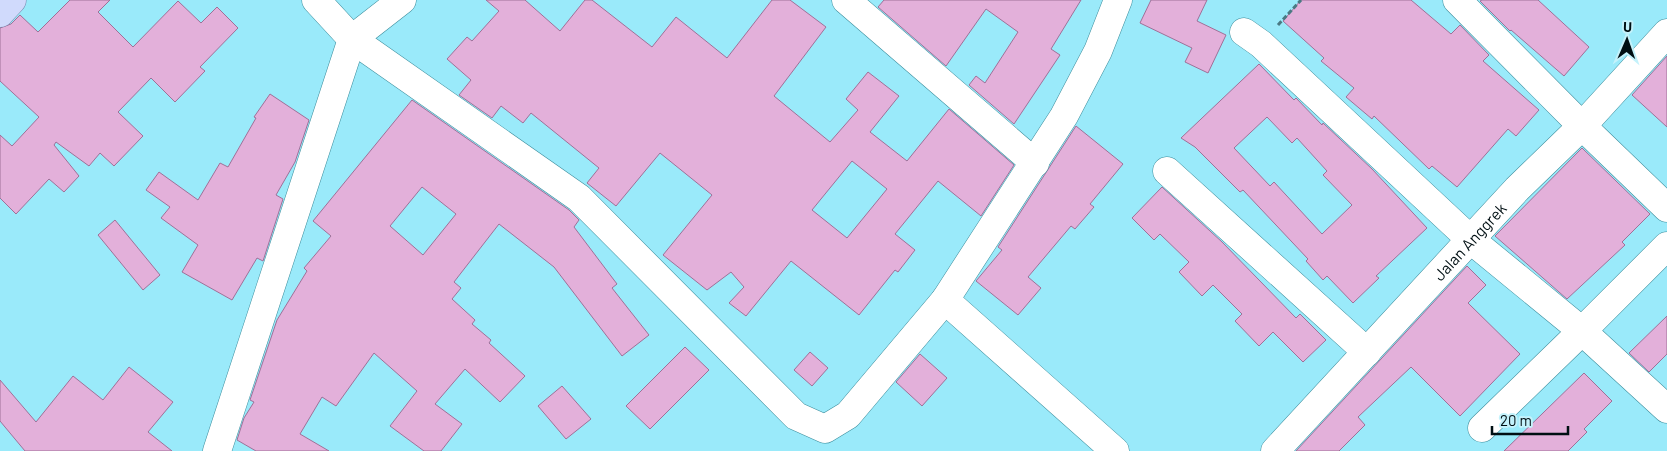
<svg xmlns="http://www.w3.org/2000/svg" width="1667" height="451" viewBox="0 0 1667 451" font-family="Barlow,sans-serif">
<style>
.building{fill:#e3b0da;stroke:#9f7098;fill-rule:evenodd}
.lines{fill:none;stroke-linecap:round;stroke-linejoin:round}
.minor-casing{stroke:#3c8d9c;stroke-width:29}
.primary-casing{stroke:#7383a9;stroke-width:29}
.path{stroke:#4a7983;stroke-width:3;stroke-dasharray:5 2.5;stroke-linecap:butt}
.minor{stroke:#fff;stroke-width:28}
.primary{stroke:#d0dafc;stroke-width:28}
.labels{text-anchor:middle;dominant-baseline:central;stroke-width:4;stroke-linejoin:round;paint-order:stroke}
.street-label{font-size:16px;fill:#000f13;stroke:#c4f2fb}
</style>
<rect width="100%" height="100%" fill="#9aeafa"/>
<g class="building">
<polygon points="70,0 110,0 98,12 133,47 178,1 201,23 217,7 238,28 200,67 205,71 175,102 151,78 118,112 143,136 114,166 100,153 89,166 56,142 54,145 79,176 64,192 49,179 16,214 0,198 0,135 12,146 39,117 0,81 0,28 11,24 20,15 38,32"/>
<path d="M486,0H525L560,31L585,0H592L652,47L676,17L727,58L772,0H790L826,27L774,96L830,142L858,110L846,99L868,72L899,96L870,132L907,161L949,109L1014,165L981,216L938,181L895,234L915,250L898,272L895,270L859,315L791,261L746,316L729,303L744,287L731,272L707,290L663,255L712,195L660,153L616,206L587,183L599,168L531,113L523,123L501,106L492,118L459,95L471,80L447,59L467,37L472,41L499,11ZM852,161L887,189L847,238L812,210Z"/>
<polygon points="884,0 1081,0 1051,49 1060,55 1014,124 969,85 976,76 985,83 1018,32 986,9 946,66 878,7"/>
<polygon points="1151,0 1207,0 1197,21 1226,35 1208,73 1185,62 1192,48 1140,23"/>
<polygon points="1301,0 1411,0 1451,34 1460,25 1489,55 1483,61 1539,110 1516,136 1508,129 1457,187 1432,166 1429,169 1374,116 1372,119 1346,97 1354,88 1321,61 1324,58 1283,21"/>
<polygon points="1482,0 1538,0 1589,47 1564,76 1511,30 1510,31 1480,1"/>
<polygon points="1667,56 1667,127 1632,95"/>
<path d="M1259,64L1294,100L1296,98L1322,125L1323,123L1372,169L1427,228L1376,276L1379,278L1353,303L1327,276L1323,280L1306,261L1308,259L1243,190L1240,192L1195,147L1181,138ZM1267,117L1292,143L1297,138L1327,171L1323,175L1352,205L1322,234L1274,182L1270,186L1234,148Z"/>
<polygon points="270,94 309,120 295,162 276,195 283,199 263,261 257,258 232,300 182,272 198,245 161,218 170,207 146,190 159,172 198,200 220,163 228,167 256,118 254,117"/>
<path d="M412,100L569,210L579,220L574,227L617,284L612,288L649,335L622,356L554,267L499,224L454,282L461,288L452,299L475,320L472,324L491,340L489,343L525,376L500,402L465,369L435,404L462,424L441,451H424L390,426L417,391L374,353L336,406L322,397L300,434L329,451H256L237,440L244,418L254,402L250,400L277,320L307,271L304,268L331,236L313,221ZM422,187L456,214L423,255L390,226Z"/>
<polygon points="1076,126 1123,164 1090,204 1094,207 1075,229 1071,226 1028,277 1041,288 1018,315 976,281 1002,250 998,247"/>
<polygon points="1582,148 1650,214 1622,242 1625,245 1567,299 1495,236"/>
<polygon points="1162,187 1222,242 1296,318 1300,314 1326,340 1303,362 1273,332 1259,346 1235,321 1242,314 1213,285 1202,296 1179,272 1189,262 1160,234 1154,240 1132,218"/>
<polygon points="115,220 160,275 143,290 98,235"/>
<polygon points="1467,266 1486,285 1468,303 1520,354 1460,416 1411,367 1358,417 1365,425 1339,451 1296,451"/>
<polygon points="1667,316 1667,354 1649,372 1629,353"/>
<polygon points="685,347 709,370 650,429 626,406"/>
<polygon points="810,352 828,368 812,386 794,370"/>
<polygon points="920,354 947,378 922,406 896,382"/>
<polygon points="129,367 173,402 148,432 172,451 25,451 0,421 0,380 36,422 73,376 103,400"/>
<polygon points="1584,373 1612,401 1584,429 1587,432 1568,451 1504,451"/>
<polygon points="562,386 591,419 566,439 538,406"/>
</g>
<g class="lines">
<g class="minor-casing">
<g id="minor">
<polyline points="316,0 352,39 579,198 796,416 825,429 848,415 945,300 1064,116 1098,51 1118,0"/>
<polyline points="846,0 1035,163"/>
<polyline points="1457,0 1582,126 1667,208"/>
<polyline points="1244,32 1261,44 1471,240 1582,331 1667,246"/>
<polyline points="1167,171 1367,352"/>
<polyline points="945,300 1115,451"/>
<polyline points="1482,428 1582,331 1667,409"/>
<polyline points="217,451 352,39 402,0"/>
<path id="s1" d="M1275,451L1517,189L1582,126L1667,33"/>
</g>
</g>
<g class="primary-casing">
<polyline id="primary" points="0,13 12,0"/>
</g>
<polyline class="path" points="1278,25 1301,0"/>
<use href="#minor" class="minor"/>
<use href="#primary" class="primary"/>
</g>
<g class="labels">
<g class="street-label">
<text stroke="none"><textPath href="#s1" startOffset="286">Jalan Anggrek</textPath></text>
</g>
</g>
<g transform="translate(1627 40) rotate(2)" stroke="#c4f2fb" stroke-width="4" paint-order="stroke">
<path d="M0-4L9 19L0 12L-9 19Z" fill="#000f13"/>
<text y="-8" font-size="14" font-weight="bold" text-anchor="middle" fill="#000f13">U</text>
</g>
<path d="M1492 426v8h76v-8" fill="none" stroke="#000f13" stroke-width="2.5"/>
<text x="1500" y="426" font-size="15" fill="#000f13" stroke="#c4f2fb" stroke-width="4" paint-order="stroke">20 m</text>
</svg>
